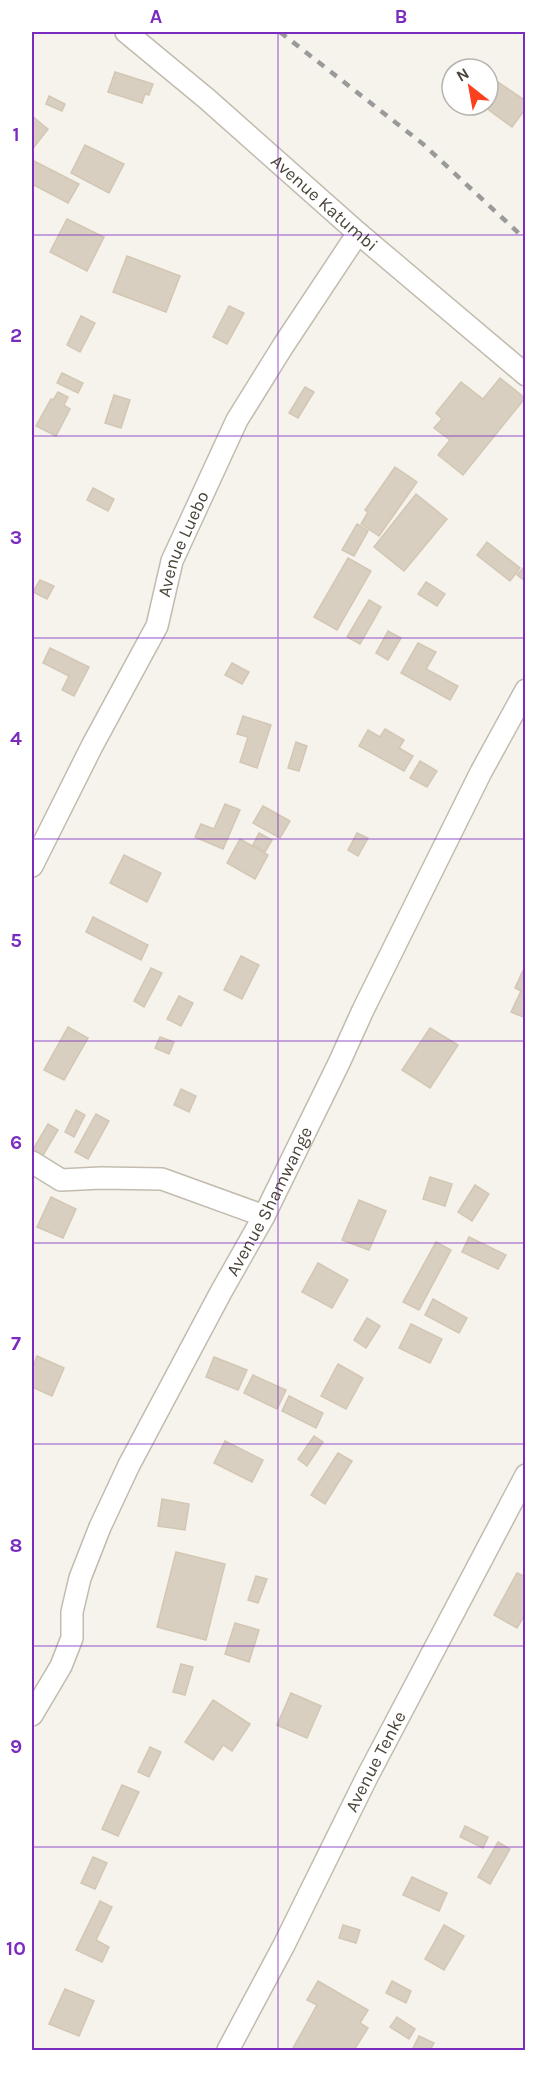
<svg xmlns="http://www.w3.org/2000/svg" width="557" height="2082" viewBox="0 0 557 2082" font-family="Karla,sans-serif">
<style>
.building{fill:#d8cfc1;stroke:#d3c7b4;stroke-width:1.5}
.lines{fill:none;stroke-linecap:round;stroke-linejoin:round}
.minor-casing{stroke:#c2bbae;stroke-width:24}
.minor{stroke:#fff;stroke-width:21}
.rail{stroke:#9a9a9a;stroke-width:4.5;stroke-dasharray:8 8;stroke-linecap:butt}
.grid{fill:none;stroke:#7b2cbf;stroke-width:1.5;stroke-opacity:0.55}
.labels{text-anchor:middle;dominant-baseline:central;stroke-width:4.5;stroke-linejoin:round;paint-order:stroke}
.street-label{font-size:18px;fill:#4b4439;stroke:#fff}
.neatline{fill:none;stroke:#7b2cbf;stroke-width:2}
.grid-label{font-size:20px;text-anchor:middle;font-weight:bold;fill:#7b2cbf}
</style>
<rect width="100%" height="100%" fill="#f6f3ec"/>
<g class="building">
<polygon points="115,72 153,84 149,95 145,94 142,103 108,92"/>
<polygon points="498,82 526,101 526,108 512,127 482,105 488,105 488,96"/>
<polygon points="49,96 65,104 62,111 46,104"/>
<polygon points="32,116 48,129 34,147 32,146"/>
<polygon points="85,145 124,164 109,193 71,173"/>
<polygon points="32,160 79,184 68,203 32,184"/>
<polygon points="67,219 104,237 87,271 50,252"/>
<polygon points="127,256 180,276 166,312 113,292"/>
<polygon points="229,306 244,313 227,344 213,337"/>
<polygon points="81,316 95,323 80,352 67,345"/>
<polygon points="62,373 83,383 78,393 57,383"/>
<polygon points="500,378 525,398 463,475 438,455 450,440 434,428 442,419 436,413 461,382 483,399"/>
<polygon points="305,387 314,392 298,418 289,413"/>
<polygon points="58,392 68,397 64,405 70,409 56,436 36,426 51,399 53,400"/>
<polygon points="114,395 130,400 121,428 105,423"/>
<polygon points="395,467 417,482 379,536 361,524 368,512 365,510"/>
<polygon points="93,488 114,499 108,511 87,500"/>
<polygon points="416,494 447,519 404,571 374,547"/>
<polygon points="357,524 368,531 354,556 342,550"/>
<polygon points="487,542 520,568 510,581 477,555"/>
<polygon points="348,558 371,571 337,630 314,617"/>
<polygon points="526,565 526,582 517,575"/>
<polygon points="40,580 54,586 47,599 33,592"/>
<polygon points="426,582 445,594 437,606 418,594"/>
<polygon points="369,600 381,607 360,644 347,637"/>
<polygon points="388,631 401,638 388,660 376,653"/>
<polygon points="418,643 436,652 426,669 458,686 450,700 401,673"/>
<polygon points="50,648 89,667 74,696 62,690 69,676 43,663"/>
<polygon points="232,663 249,672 242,684 225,675"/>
<polygon points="243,716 271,725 257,768 240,762 248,737 237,734"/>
<polygon points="385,729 404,740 399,748 413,756 404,771 359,746 368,730 380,737"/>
<polygon points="296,742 307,746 299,771 288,768"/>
<polygon points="420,761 437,771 427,787 410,778"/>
<polygon points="225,804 240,810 223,849 195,837 201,824 214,829"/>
<polygon points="263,806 290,821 280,838 253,823"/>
<polygon points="259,833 272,840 265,852 253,845"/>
<polygon points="357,833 368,838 358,856 348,850"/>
<polygon points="240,839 268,855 255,879 227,863"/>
<polygon points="124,855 161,873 147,902 110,883"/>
<polygon points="93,917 148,945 141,960 86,932"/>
<polygon points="241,956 259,965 242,999 224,990"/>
<polygon points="526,964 526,1018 511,1012 521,991 515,988"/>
<polygon points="151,968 162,973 144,1007 134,1001"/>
<polygon points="179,996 193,1003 181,1026 167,1019"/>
<polygon points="68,1027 88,1038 64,1080 44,1070"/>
<polygon points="430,1028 458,1045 430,1088 402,1070"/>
<polygon points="160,1037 174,1042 169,1054 155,1048"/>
<polygon points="181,1089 196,1096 189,1112 174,1105"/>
<polygon points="76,1110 85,1115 74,1137 65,1132"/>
<polygon points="96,1114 109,1121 88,1159 75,1152"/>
<polygon points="48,1124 58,1130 42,1157 32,1151"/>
<polygon points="430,1177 452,1184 445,1206 423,1199"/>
<polygon points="475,1185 489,1194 472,1221 458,1212"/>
<polygon points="51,1197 76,1209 63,1238 37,1227"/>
<polygon points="359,1200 386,1211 369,1250 342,1240"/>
<polygon points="469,1237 506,1255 498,1269 462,1252"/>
<polygon points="436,1242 451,1250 419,1310 403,1302"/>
<polygon points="318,1263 348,1280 332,1308 302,1292"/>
<polygon points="433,1299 467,1318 459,1333 425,1315"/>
<polygon points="367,1318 380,1326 366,1348 354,1340"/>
<polygon points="411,1324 442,1339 430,1363 399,1348"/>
<polygon points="37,1356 64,1368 52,1396 32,1387 32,1370"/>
<polygon points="214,1357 247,1370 238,1390 206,1377"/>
<polygon points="338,1364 363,1378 346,1409 321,1396"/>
<polygon points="253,1375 286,1390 277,1409 244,1393"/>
<polygon points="289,1396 323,1413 316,1428 282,1411"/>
<polygon points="314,1436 323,1442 307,1466 298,1459"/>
<polygon points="225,1441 263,1460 252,1482 214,1463"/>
<polygon points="338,1453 352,1461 325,1504 311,1495"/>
<polygon points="162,1499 189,1504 185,1530 158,1526"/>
<polygon points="176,1552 225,1564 206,1640 157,1627"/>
<polygon points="517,1573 526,1577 526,1613 517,1628 494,1615"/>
<polygon points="256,1576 267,1579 258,1603 248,1600"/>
<polygon points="235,1623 259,1630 249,1662 225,1654"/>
<polygon points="181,1664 193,1667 185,1695 173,1692"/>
<polygon points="291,1693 321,1706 307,1738 277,1725"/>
<polygon points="213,1700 250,1724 232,1751 223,1745 213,1760 185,1742"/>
<polygon points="150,1747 161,1752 149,1777 138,1772"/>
<polygon points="122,1785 139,1792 118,1836 102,1829"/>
<polygon points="465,1826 488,1837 483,1848 460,1837"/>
<polygon points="498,1842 510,1849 490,1884 478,1877"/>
<polygon points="93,1857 107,1863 95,1889 81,1883"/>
<polygon points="412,1877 447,1893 439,1911 403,1895"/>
<polygon points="100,1901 112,1907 96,1940 109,1947 102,1962 76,1950"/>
<polygon points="343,1925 360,1930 356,1943 339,1938"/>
<polygon points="444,1925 464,1936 444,1970 425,1959"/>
<polygon points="318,1981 368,2010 360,2023 368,2028 354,2050 298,2050 293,2048 317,2005 307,2000"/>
<polygon points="392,1981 411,1991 406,2003 386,1993"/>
<polygon points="65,1989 94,2001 79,2036 49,2024"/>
<polygon points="397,2017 415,2029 409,2039 390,2027"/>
<polygon points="419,2036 434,2043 430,2050 412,2050"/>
</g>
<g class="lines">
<g class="minor-casing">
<g id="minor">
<path id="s1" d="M126,32L207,99L358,233L526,375"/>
<path id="s2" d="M32,866L92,746L157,626L172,561L237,420L283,346L358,233"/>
<polyline points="32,1162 61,1180 101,1178 162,1179 264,1216"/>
<path id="s3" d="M32,1715L61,1666L72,1638V1612L80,1578L100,1527L129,1465L221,1292L264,1216L339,1063L363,1010L481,772L526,690"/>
<path id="s4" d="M228,2050L284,1945L367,1777L526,1475"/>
</g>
</g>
<use href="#minor" class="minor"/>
<polyline class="rail" points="280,32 423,144 526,240"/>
</g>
<path class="grid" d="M278,32V2050M32,235H526M32,436H526M32,638H526M32,839H526M32,1041H526M32,1243H526M32,1444H526M32,1646H526M32,1847H526"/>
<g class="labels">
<g class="street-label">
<text stroke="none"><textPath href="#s1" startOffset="262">Avenue Katumbi</textPath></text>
<text stroke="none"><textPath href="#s2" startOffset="357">Avenue Luebo</textPath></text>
<text stroke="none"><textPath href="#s3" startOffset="570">Avenue Shamwange</textPath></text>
<text stroke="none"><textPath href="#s4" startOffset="324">Avenue Tenke</textPath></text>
</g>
</g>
<rect width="557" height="2082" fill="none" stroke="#ffffff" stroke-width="66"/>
<g transform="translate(470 87) rotate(329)"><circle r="28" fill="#ffffff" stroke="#b7b4b0" stroke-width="1.5"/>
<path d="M0-4.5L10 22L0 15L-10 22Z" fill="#fc3f1d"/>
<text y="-9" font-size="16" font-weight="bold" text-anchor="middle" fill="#4b4439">N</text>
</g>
<rect x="33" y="33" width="491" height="2016" class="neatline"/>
<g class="grid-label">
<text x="156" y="23">A</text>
<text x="401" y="23">B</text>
<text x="16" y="141">1</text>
<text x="16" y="342">2</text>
<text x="16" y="544">3</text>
<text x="16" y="745">4</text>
<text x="16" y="947">5</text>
<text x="16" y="1149">6</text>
<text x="16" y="1350">7</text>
<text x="16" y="1552">8</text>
<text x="16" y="1753">9</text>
<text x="16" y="1955">10</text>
</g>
</svg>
